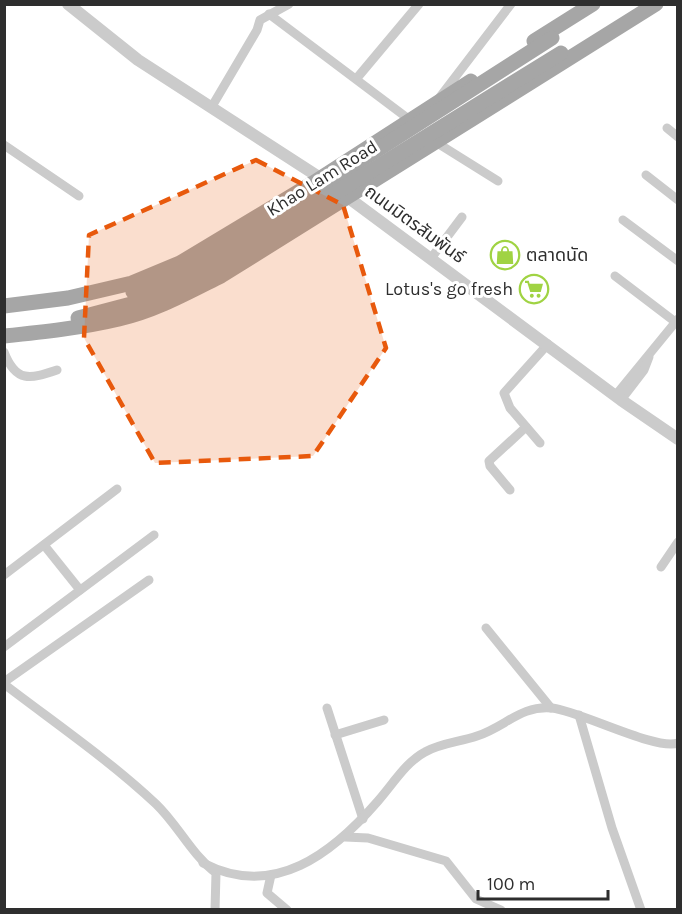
<svg xmlns="http://www.w3.org/2000/svg" width="682" height="914" viewBox="0 0 682 914" font-family="Karla,'Noto Sans Thai',sans-serif">
<style>
.lines{fill:none;stroke-linecap:round;stroke-linejoin:round}
.minor{stroke:#cbcbcb;stroke-width:9}
.tertiary{stroke:#cbcbcb;stroke-width:12}
.primary{stroke:#a6a6a6;stroke-width:15}
.primary-bridge{stroke:#a6a6a6;stroke-width:15}
.marked{fill:#e8590c;fill-opacity:0.2;stroke:#e8590c;stroke-width:4.5;stroke-dasharray:12 8;stroke-linejoin:round}
.labels{text-anchor:middle;dominant-baseline:central;stroke-width:6;stroke-linejoin:round;paint-order:stroke}
.street-label{font-size:18px;fill:#2e2e2e;stroke:#fff}
.poi-label{font-size:18px;fill:#2e2e2e;stroke:#fff;text-anchor:start}
</style>
<rect width="100%" height="100%" fill="#fff"/>
<g class="lines">
<g class="minor">
<polyline points="269,14 410,120"/>
<polyline points="357,78 419,4"/>
<polyline points="440,97 511,4"/>
<polyline points="211,108 257,30 260,20 289,4"/>
<polyline points="667,128 678,137"/>
<polyline points="434,141 498,181"/>
<polyline points="4,145 79,196"/>
<polyline points="646,175 678,200"/>
<polyline points="623,220 678,261"/>
<polyline points="432,257 462,217"/>
<polyline points="615,276 678,324"/>
<path d="M4,352C16,383 30,379 57,370"/>
<polyline points="615,396 678,319"/>
<polyline points="621,400 644,370 649,357"/>
<polyline points="540,443 510,408 504,393 548,344"/>
<polyline points="510,490 490,466 489,461 526,427"/>
<polyline points="44,545 80,590"/>
<polyline points="661,567 678,542"/>
<polyline points="4,575 117,489"/>
<polyline points="486,628 551,708"/>
<polyline points="4,647 154,535"/>
<polyline points="4,682 149,580"/>
<path d="M4,684C55,723 109,760 156,804C178,825 191,854 216,873L215,910"/>
<polyline points="327,708 363,819"/>
<polyline points="579,715 612,828 641,910"/>
<polyline points="335,735 384,720"/>
<polyline points="345,837 368,838 446,861 476,899 501,910"/>
<path d="M203,863C274,900 333,853 378,801C393,784 406,762 425,752C441,743 460,742 477,736C505,727 521,705 552,708C580,711 656,751 678,743"/>
<polyline points="271,875 267,893 287,910"/>
</g>
<g class="tertiary">
<polyline points="68,4 138,60 325,181"/>
<polyline points="342,193 621,400 678,439"/>
</g>
<g class="primary">
<polyline points="534,41 593,4"/>
<polyline points="4,306 68,298 132,283 180,263 313,183 471,81"/>
<polyline points="78,318 135,303"/>
<path d="M4,336C43,332 81,328 119,319C155,311 189,292 221,276L656,4"/>
</g>
<g class="primary-bridge">
<polyline points="133,292 184,271 232,243 552,38"/>
<polyline points="135,303 187,282 237,254 561,53"/>
</g>
</g>
<path class="marked" d="M256,160L343,205L386,348L313,456L155,463L84,338L89,235Z"/>
<defs>
<g id="shop-ring" transform="scale(1.5)"><circle r="9.5" fill="#fff" stroke="#a0d343" stroke-width="1.5"/><path d="M-5-2.5h2.3a2.7 3.5 0 0 1 5.4 0H5L5.5 6h-11ZM-1.5-2.5h3a1.5 2.3 0 0 0-3 0Z" fill="#a0d343"/></g>
<g id="supermarket-ring" transform="scale(1.5)"><circle r="9.5" fill="#fff" stroke="#a0d343" stroke-width="1.5"/><path d="M-6-5.5h2.5l.6 2H6L4.5 2H-2.5L-4.4-4H-6ZM-1.5 3.2a1.3 1.3 0 1 0 .1 0ZM3 3.2a1.3 1.3 0 1 0 .1 0Z" fill="#a0d343"/></g>
</defs>
<g fill-rule="evenodd">
<use href="#shop-ring" x="505" y="255"/>
<use href="#supermarket-ring" x="534" y="289"/>
</g>
<g class="labels">
<g class="street-label">
<text transform="translate(322 178) rotate(-32)">Khao Lam Road</text>
<text transform="translate(415 224) rotate(36)">ถนนมิตรสัมพันธ์</text>
</g>
<g class="poi-label">
<text x="526" y="255">ตลาดนัด</text>
<text x="513" y="289" text-anchor="end">Lotus's go fresh</text>
</g>
</g>
<rect width="682" height="914" fill="none" stroke="#2e2e2e" stroke-width="12"/>
<path d="M478 890v9h130v-9" fill="none" stroke="#2e2e2e" stroke-width="3"/>
<text x="487" y="890" font-size="18" fill="#2e2e2e" stroke="#ffffff" stroke-width="4.5" paint-order="stroke">100 m</text>
</svg>
